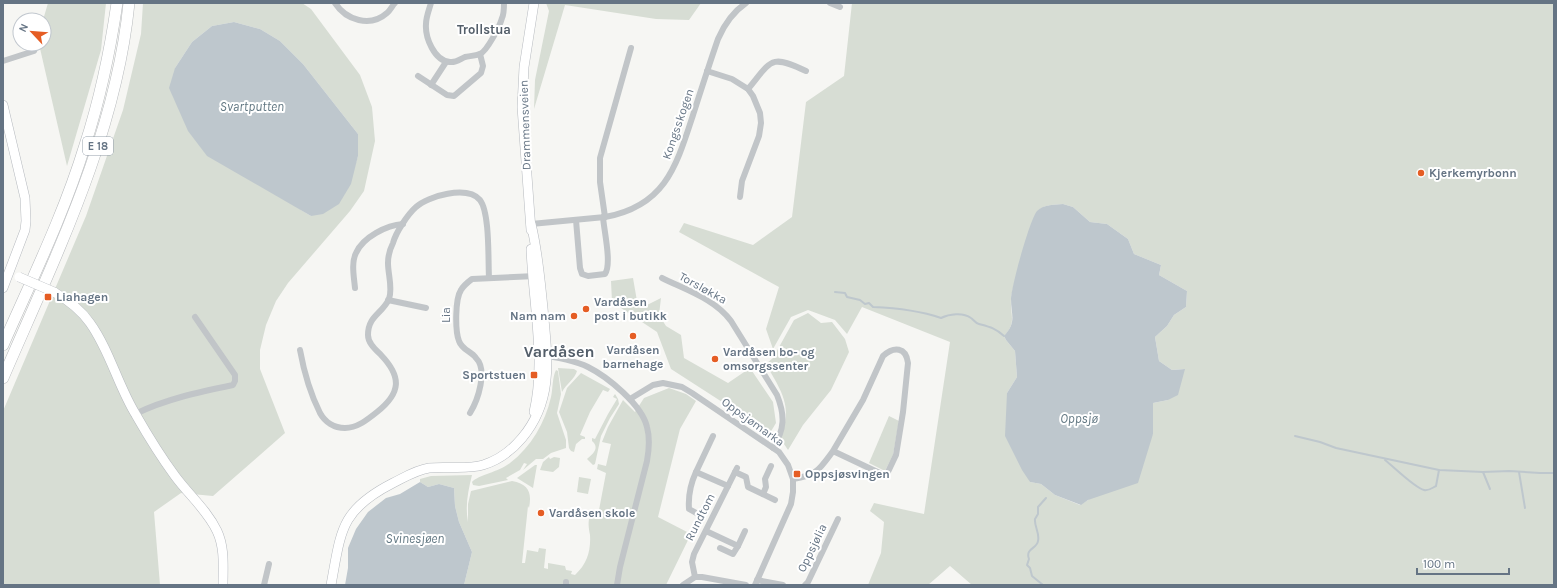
<svg xmlns="http://www.w3.org/2000/svg" width="1557" height="588" viewBox="0 0 1557 588" font-family="Karla,sans-serif">
<style>
.green{fill:#d7ddd4;fill-rule:evenodd}
.water{fill:#bec7cd}
.lines{fill:none;stroke-linecap:round;stroke-linejoin:round}
.stream{stroke:#bec7cd;stroke-width:2}
.street-tunnel{stroke:#d2d6d7;stroke-width:6;stroke-dasharray:6 3;stroke-linecap:butt}
.secondary-casing{stroke:#b6babf;stroke-width:10}
.highway-casing{stroke:#b6b9bc;stroke-width:12}
.street{stroke:#c1c5c8;stroke-width:6}
.secondary{stroke:#fff;stroke-width:9}
.highway{stroke:#fff;stroke-width:11}
.secondary-bridge-casing{stroke:#b6babf;stroke-width:10;stroke-linecap:butt}
.secondary-bridge{stroke:#fff;stroke-width:9}
.poi-dot{fill:#e55d24;stroke:#fff;stroke-width:1.5}
.labels{text-anchor:middle;dominant-baseline:central;stroke-width:4;stroke-linejoin:round;paint-order:stroke}
.shield{fill:#fff;stroke:#939ea9;stroke-width:1}
.shield-label{font-size:11px;font-weight:bold;fill:#657484}
.street-label{font-size:12px;fill:#657484;stroke:#fff}
.poi-label{font-size:12px;font-weight:bold;fill:#657484;stroke:#fff;text-anchor:start}
.neighbourhood-label{font-size:13px;font-weight:bold;fill:#535e69;stroke:#fff}
.water-label{font-size:13px;font-style:italic;fill:#607681;stroke:#fff}
.district-label{font-size:16px;font-weight:bold;fill:#535e69;stroke:#fff}
</style>
<rect width="100%" height="100%" fill="#f6f6f3"/>
<g class="green">
<polygon points="48,3 106,3 101,50 67,166 39,44 44,44 43,20"/>
<path d="M143,3H302L311,9L360,75L372,107L375,141L364,191L350,211L288,283L276,301L266,325L260,350V369L285,433L213,496L181,493L154,512L160,585H3V411L86,216L123,110L141,34ZM234,22L260,29L280,41L303,64L358,134V156L354,169L311,216L301,210L175,68L192,42L212,26Z"/>
<polygon points="546,3 701,3 689,20 656,19 565,5 534,109 535,80 549,11"/>
<path d="M852,3H1554V585H972L950,566L928,585H868L881,553L884,522L870,511L874,503L924,514L950,342L862,307L847,334L835,320L808,310L791,317L773,349L766,329L779,287L679,232L684,223L753,245L792,217L806,102L844,76ZM1063,204L1073,207L1090,222L1107,224L1128,239L1134,254L1161,265L1159,275L1187,291L1186,307L1174,315L1167,326L1155,337L1159,361L1172,370L1184,369L1168,400L1153,403V434L1088,500L1080,505L1055,495L1041,484L1030,482L1007,393L1017,377L1015,351L1006,340L1004,336C1017,322 1010,316 1011,299C1011,290 1033,217 1038,211C1044,204 1055,205 1063,204Z"/>
<polygon points="633,278 637,301 647,305 661,298 659,315 666,326 681,335 684,358 728,383 750,368 773,402 776,423 770,433 671,369 657,332 612,302 611,281"/>
<path d="M808,313L821,323L832,322L845,339L849,352L831,390L803,425L788,450L780,438C794,407 781,391 766,364L773,358L794,320Z"/>
<path d="M558,368L574,369L577,371C575,379 566,384 562,392Z"/>
<path d="M556,370L558,371L561,394L557,413L566,440V448L551,453L543,459H536L523,470L527,464L524,463L520,470L506,478L508,480L479,486L473,485L472,482C478,475 499,472 510,463C531,447 545,423 551,397C553,388 552,378 556,370Z"/>
<polygon points="581,373 610,389 608,392 603,390 590,412 580,435 585,437 585,439 582,439 576,444 574,452 571,451 569,448 567,432 559,412 567,388"/>
<path d="M669,388L686,394L696,401L680,429L658,517L691,534L666,585H464L472,552L459,522L455,506L454,488L439,484L428,487L420,482V479L431,476L472,475C468,491 465,506 468,522V504L471,491L512,481C529,484 532,493 529,508L528,506L522,563H525L527,550L538,552L539,548L546,549L544,568L548,569V563L565,566L566,570L572,571L571,574L575,575C587,564 591,551 590,535C589,530 588,525 589,519L593,518L591,514H596L599,510L606,473L597,469L598,464L606,466L611,444L602,442L608,427L623,400L635,412L644,398Z"/>
<path d="M615,394L618,399L619,404L610,418L601,436L595,464L593,465L587,459C593,454 600,448 592,441V438L595,439L608,414L617,399L613,397Z"/>
<polygon points="889,416 899,421 893,455 885,471 869,463"/>
<polygon points="549,457 550,459 554,457 560,458 559,467 553,472 540,470 543,462"/>
<polygon points="535,465 537,465 533,488 517,478"/>
<polygon points="579,477 591,479 588,494 577,492"/>
</g>
<g class="water">
<polygon points="234,22 260,29 280,41 303,64 358,134 358,156 351,184 339,204 323,214 311,216 207,156 188,131 169,88 175,68 192,42 212,26"/>
<path d="M1063,204L1073,207L1090,222L1107,224L1128,239L1134,254L1161,265L1159,275L1187,291L1186,307L1174,315L1167,326L1155,337L1159,361L1172,370L1185,369L1178,395L1168,400L1153,403V434L1138,483L1088,500L1081,505L1055,495L1041,484L1030,482L1022,470L1005,436L1007,393L1017,377L1015,351L1006,340L1004,336C1017,322 1011,315 1011,299C1011,287 1030,219 1037,211C1044,204 1055,205 1063,204Z"/>
<polygon points="420,482 428,487 439,484 454,488 455,506 459,522 472,552 464,585 345,585 348,568 348,548 356,529 368,512 386,498 400,494"/>
</g>
<g class="lines">
<g class="stream">
<path d="M835,292L845,293L847,297L860,300L865,304L869,303L873,307C897,308 918,310 941,318C949,314 963,312 971,318C974,320 975,323 979,324C990,327 995,328 1004,336"/>
<polyline points="1295,436 1320,442 1336,448 1439,470 1483,472 1509,471 1540,473 1554,473"/>
<path d="M1385,460C1394,467 1415,488 1424,490C1429,491 1432,488 1436,486L1439,470"/>
<polyline points="1483,472 1490,489"/>
<polyline points="1519,472 1525,508"/>
<path d="M1043,585L1032,576L1030,568L1027,565L1029,559C1025,548 1037,549 1038,541C1040,533 1034,526 1035,519L1038,514V507L1046,498"/>
</g>
<polyline class="street-tunnel" points="698,514 705,517"/>
<g class="secondary-casing">
<g id="secondary">
<polyline points="3,105 25,198 26,221 25,230 3,288"/>
<polyline points="531,230 522,107 524,67 534,3"/>
<path d="M531,249C533,300 546,363 534,412"/>
<path d="M54,292C68,300 81,310 90,323C110,351 118,386 136,415C148,436 161,457 175,476C189,495 207,510 217,531C225,548 223,567 223,585"/>
<path d="M331,585C341,531 340,510 393,483C405,477 416,470 429,468C447,466 466,470 483,465C499,460 512,450 522,438C555,399 547,355 543,308C540,280 538,252 531,224"/>
</g>
</g>
<g class="highway-casing">
<g id="highway">
<path d="M3,345C32,279 64,214 85,145C100,99 110,51 117,3"/>
<path d="M3,378C55,257 116,135 129,3"/>
</g>
</g>
<g class="street">
<path d="M335,3C346,20 370,28 387,13C390,11 392,6 395,3"/>
<path d="M431,3C429,10 426,17 426,24C425,37 434,61 450,62C456,63 460,59 465,57C469,56 475,56 480,54C487,51 500,26 502,18C504,14 504,8 504,3"/>
<polyline points="830,3 840,7"/>
<polyline points="3,61 34,51 37,44"/>
<polyline points="707,71 732,79 748,89 753,96 760,113 761,123 759,136 742,181 740,197"/>
<polyline points="418,76 447,95 454,96 481,73 483,66 480,54"/>
<polyline points="431,85 446,62"/>
<path d="M748,89C772,60 770,54 806,71"/>
<path d="M605,217C665,206 676,167 693,115C701,90 709,65 718,39C724,25 733,12 746,3"/>
<path d="M576,220L580,268L582,274L588,276L605,274C612,264 604,231 603,217"/>
<polyline points="531,224 605,217 600,182 600,158 631,48"/>
<path d="M662,278C686,290 715,299 731,321L777,395C785,415 785,429 773,448"/>
<path d="M355,288C354,277 351,263 356,253C363,237 387,225 403,224"/>
<polyline points="388,300 426,308"/>
<path d="M300,350C304,372 310,393 320,413C325,422 334,428 345,428C357,428 367,420 377,412C401,393 402,377 381,355C375,349 368,343 368,335C368,316 382,314 389,299C393,288 388,275 388,263C388,256 390,249 393,243C396,232 408,214 416,207C428,196 467,185 480,200C490,213 488,260 489,278"/>
<path d="M543,356C555,356 578,362 588,367C608,377 642,405 647,427C650,438 649,450 647,461L620,567L617,585"/>
<polyline points="630,399 653,385 663,383 682,387 692,393 779,452 788,465 793,479 793,492 791,504 755,585"/>
<path d="M470,413C478,400 488,370 476,358C471,351 462,350 459,341C455,331 455,299 461,290C464,285 468,282 472,279L536,276"/>
<path d="M135,414C166,399 199,392 233,385L235,381V375L195,317"/>
<polyline points="713,436 696,472 728,486"/>
<path d="M696,472C690,485 688,495 689,509L698,514"/>
<polyline points="735,472 746,477 748,487 775,500"/>
<path d="M793,479C817,475 819,470 833,451L886,476L896,455L903,412L908,363C906,347 894,346 883,356L863,400L833,451"/>
<polyline points="763,494 766,487 765,479 771,466"/>
<polyline points="706,531 738,546 733,554 720,548"/>
<polyline points="738,546 745,531"/>
<polyline points="695,577 692,562 694,554 737,468"/>
<polyline points="757,580 783,585"/>
<polyline points="264,585 269,564"/>
<polyline points="566,585 566,582"/>
<polyline points="683,585 695,577 702,577 746,585"/>
<polyline points="805,585 808,582 838,519"/>
</g>
<use href="#secondary" class="secondary"/>
<use href="#highway" class="highway"/>
<g class="secondary-bridge-casing">
<polyline id="secondary-bridge" points="19,277 54,292"/>
</g>
<use href="#secondary-bridge" class="secondary-bridge"/>
</g>
<g class="poi-dot">
<circle cx="1421" cy="173" r="4"/>
<rect x="44" y="293" width="8" height="8" rx="2"/>
<circle cx="586" cy="309" r="4"/>
<circle cx="574" cy="316" r="4"/>
<circle cx="633" cy="336" r="4"/>
<circle cx="715" cy="359" r="4"/>
<rect x="530" y="371" width="8" height="8" rx="2"/>
<rect x="793" y="470" width="8" height="8" rx="2"/>
<circle cx="541" cy="513" r="4"/>
</g>
<g class="labels">
<rect class="shield" x="83" y="137" width="30" height="18" rx="3"/>
<g class="shield-label">
<text x="98" y="146">E 18</text>
</g>
<g class="street-label">
<text transform="translate(678 124) rotate(-71)">Kongsskogen</text>
<text transform="translate(525 125) rotate(-92)">Drammensveien</text>
<text transform="translate(703 288) rotate(29)">Torsløkka</text>
<text transform="translate(446 315) rotate(-90)">Lia</text>
<text transform="translate(753 422) rotate(36)">Oppsjømarka</text>
<text transform="translate(700 517) rotate(-63)">Rundtom</text>
<text transform="translate(812 548) rotate(-64)">Oppsjølia</text>
</g>
<g class="poi-label">
<text x="1429" y="173">Kjerkemyrbonn</text>
<text x="56" y="297">Liahagen</text>
<text x="594" y="302">Vardåsen<tspan x="594" dy="14">post i butikk</tspan></text>
<text x="566" y="316" text-anchor="end">Nam nam</text>
<text x="633" y="350" text-anchor="middle">Vardåsen<tspan x="633" dy="14">barnehage</tspan></text>
<text x="723" y="352">Vardåsen bo- og<tspan x="723" dy="14">omsorgssenter</tspan></text>
<text x="526" y="375" text-anchor="end">Sportstuen</text>
<text x="805" y="474">Oppsjøsvingen</text>
<text x="549" y="513">Vardåsen skole</text>
</g>
<g class="neighbourhood-label">
<text x="484" y="29">Trollstua</text>
</g>
<g class="water-label">
<text x="252" y="106">Svartputten</text>
<text x="1079" y="418">Oppsjø</text>
<text x="415" y="538">Svinesjøen</text>
</g>
<g class="district-label">
<text x="559" y="351">Vardåsen</text>
</g>
</g>
<rect width="1557" height="588" fill="none" stroke="#657484" stroke-width="8"/>
<g transform="translate(32 32) rotate(296)"><circle r="19" fill="#ffffff" stroke="#c1c7ce"/>
<path d="M0-3L7 15L0 10L-7 15Z" fill="#e55d24"/>
<text y="-6" font-size="11" font-weight="bold" text-anchor="middle" fill="#657484">N</text>
</g>
<path d="M1417 568v6h92v-6" fill="none" stroke="#657484" stroke-width="2"/>
<text x="1423" y="568" font-size="12" fill="#657484" stroke="#ffffff" stroke-width="3" paint-order="stroke">100 m</text>
</svg>
